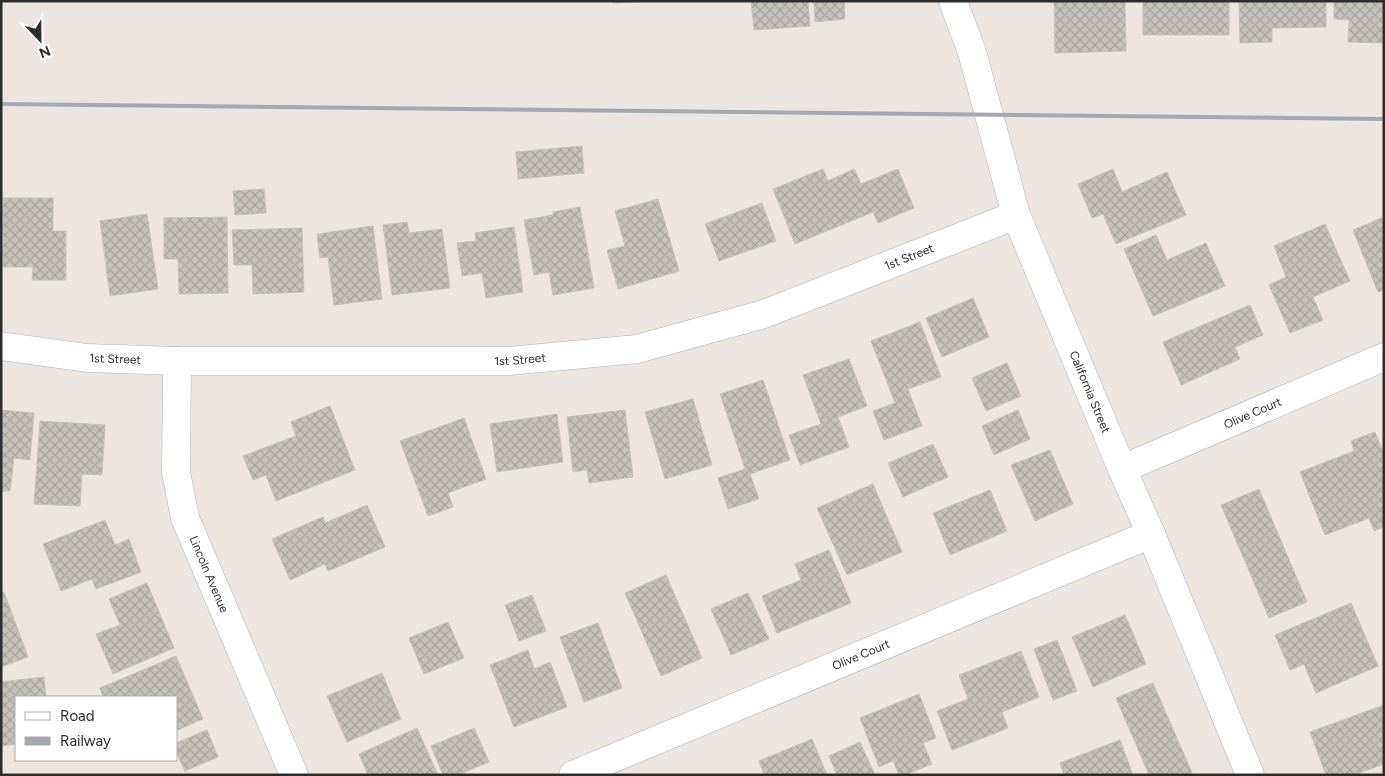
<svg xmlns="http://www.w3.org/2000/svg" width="1385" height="776" viewBox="0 0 1385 776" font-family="Figtree,sans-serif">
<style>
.building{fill:url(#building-cross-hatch);stroke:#c8c1ba}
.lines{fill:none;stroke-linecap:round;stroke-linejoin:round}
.minor-casing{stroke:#adb0b7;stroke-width:29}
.minor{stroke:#fff;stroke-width:28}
.rail{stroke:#a3a8b5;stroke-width:4}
.labels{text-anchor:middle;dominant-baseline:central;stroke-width:4;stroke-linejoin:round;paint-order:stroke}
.street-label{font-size:12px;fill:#2c2c2c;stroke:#fff}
</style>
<defs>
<pattern id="building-cross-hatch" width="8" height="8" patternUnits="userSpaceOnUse" patternTransform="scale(1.25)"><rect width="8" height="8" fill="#c6c1bb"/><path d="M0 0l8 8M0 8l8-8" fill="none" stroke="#aaa6a1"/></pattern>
</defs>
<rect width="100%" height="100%" fill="#ede6e0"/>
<g class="building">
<polygon points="613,1 652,1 613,3"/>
<polygon points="751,1 808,1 810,26 754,30"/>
<polygon points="814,1 844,1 845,19 815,22"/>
<polygon points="1054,1 1125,1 1126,51 1055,53"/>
<rect x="1143" y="1" width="86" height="34"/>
<polygon points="1239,1 1326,1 1326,27 1272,28 1272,42 1240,43"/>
<polygon points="1334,1 1384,1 1384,43 1348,42 1349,20 1334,19"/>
<polygon points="582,146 584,173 518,179 516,152"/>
<polygon points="823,169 828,181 854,169 861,184 898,169 914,208 878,223 873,212 795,244 773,189"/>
<polygon points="1113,169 1122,192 1167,172 1186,215 1116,244 1103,214 1092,218 1078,184"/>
<polygon points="264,189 266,213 235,215 233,191"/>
<polygon points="3,198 53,198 53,231 66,231 66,280 32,280 33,267 3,267"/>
<polygon points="658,199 679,271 618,289 607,250 625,246 615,211"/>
<polygon points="762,203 776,241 719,261 705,224"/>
<polygon points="580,207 594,288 553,295 549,272 534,275 524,220 553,215 553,212"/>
<polygon points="147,214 158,289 110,296 100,221"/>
<polygon points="227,217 228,293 179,294 178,259 164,259 164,218"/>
<polygon points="1384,217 1384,290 1378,292 1353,230"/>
<polygon points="407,222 409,233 442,229 450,288 392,295 383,225"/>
<polygon points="1325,224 1350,281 1313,297 1323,320 1290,333 1269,285 1286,277 1274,246"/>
<polygon points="373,226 382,299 334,305 328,257 320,258 317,234"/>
<polygon points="514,227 523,292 486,298 482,273 462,276 457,243 476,241 475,233"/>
<polygon points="302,228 304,292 253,294 252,265 234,265 232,230"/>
<polygon points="1156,235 1167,260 1206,243 1225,286 1153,316 1124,249"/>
<polygon points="973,298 989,337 942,357 926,318"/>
<polygon points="1250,305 1263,335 1235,347 1240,359 1181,385 1163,342"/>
<polygon points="920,322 941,377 908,389 922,426 884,440 873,411 895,403 871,341"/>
<polygon points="849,359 867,406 838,417 849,447 800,465 789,435 821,424 803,375"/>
<polygon points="1007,363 1021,396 986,411 972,378"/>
<polygon points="763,380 790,460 750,474 759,499 728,509 718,478 745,469 720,394"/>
<polygon points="693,399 712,465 665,479 645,412"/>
<polygon points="330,406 355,470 276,501 266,475 253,480 243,456 296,436 291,422"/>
<polygon points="1,410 34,413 30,460 14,458 10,491 1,491"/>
<polygon points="625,410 633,477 589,483 587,470 573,472 567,417"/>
<polygon points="1018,410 1030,439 994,455 982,426"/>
<polygon points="557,414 563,462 497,472 490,424"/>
<polygon points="464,418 486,479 448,493 453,507 428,516 400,441"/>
<polygon points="40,421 105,425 102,475 82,474 80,506 34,504"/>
<polygon points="1375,432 1384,455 1384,527 1374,531 1369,518 1325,535 1300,472 1354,451 1351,441"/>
<polygon points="933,444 948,477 903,497 888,463"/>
<polygon points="1050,450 1073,504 1035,521 1011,465"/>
<polygon points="873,484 902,552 847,575 817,508"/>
<polygon points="1259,489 1307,602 1269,618 1221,505"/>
<polygon points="990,490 1007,531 950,555 933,513"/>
<polygon points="367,505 385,547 328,571 325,564 290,580 272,539 323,517 325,523"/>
<polygon points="105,520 115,545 129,539 141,572 96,589 92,579 61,591 43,544"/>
<polygon points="829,550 851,603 777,633 762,596 801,580 795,564"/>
<polygon points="666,575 702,658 661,676 625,593"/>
<polygon points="147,583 174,648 113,674 96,634 120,625 109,599"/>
<polygon points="4,592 28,657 1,667 1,593"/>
<polygon points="748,593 769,639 731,655 711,609"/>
<polygon points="532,595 546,631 519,641 505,605"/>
<polygon points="1351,603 1378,666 1316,693 1304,664 1290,670 1275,635"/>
<polygon points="1125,615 1146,664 1093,687 1072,637"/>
<polygon points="448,622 464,658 424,674 409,638"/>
<polygon points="598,623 622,688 584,702 560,637"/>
<polygon points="1057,640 1077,691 1053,700 1034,649"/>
<polygon points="528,650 534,669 550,662 567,707 514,727 490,665"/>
<polygon points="1021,651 1039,697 1002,712 1008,728 952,750 937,711 968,699 959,675"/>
<polygon points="176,656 203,719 176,731 176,697 103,697 100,688"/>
<polygon points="382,673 401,719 347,742 327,696"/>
<polygon points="44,677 46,697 16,697 16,744 1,746 1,682"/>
<polygon points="1153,683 1193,775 1149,775 1116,698"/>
<polygon points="919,694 936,738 923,743 932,764 905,775 899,775 893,761 879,767 860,718"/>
<polygon points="1384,705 1384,764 1354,775 1326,775 1310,732"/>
<polygon points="417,728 438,775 368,775 359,754"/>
<polygon points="474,728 489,762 458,775 443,775 431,746"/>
<polygon points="207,730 218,757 185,771 176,752 176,743"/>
<polygon points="812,739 827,775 764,775 759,761"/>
<polygon points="1120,740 1133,775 1064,775 1060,763"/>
<polygon points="860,742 875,775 837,775 829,756"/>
</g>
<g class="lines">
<g class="minor-casing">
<g id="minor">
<path id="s1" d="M953,1L972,52L1016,215L1122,469L1151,534L1250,775"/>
<path id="s2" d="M1,346L87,358L177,361H509L637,349L764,314L1016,215"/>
<path id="s3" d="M177,361L176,472L185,518L294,775"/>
<path id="s4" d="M1122,469L1384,357"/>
<path id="s5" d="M573,775L1151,534"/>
</g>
</g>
<use href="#minor" class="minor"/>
<polyline class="rail" points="1,104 1384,119"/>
</g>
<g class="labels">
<g class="street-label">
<text stroke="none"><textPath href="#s2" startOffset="925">1st Street</textPath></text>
<text stroke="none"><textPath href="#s2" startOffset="115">1st Street</textPath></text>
<text stroke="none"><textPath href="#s2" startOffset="520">1st Street</textPath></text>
<text stroke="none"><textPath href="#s1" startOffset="415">California Street</textPath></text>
<text stroke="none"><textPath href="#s4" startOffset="142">Olive Court</textPath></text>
<text stroke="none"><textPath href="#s3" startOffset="219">Lincoln Avenue</textPath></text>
<text stroke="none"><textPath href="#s5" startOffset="312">Olive Court</textPath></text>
</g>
</g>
<rect width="1385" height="776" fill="none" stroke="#2c2c2c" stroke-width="5"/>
<rect x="15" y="696" width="162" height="65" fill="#ffffff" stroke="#ababab"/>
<rect x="25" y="712" width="25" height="8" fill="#ffffff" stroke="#ababab"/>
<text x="60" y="721" font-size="15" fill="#2c2c2c">Road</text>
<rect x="25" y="737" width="25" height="8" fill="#a3a8b5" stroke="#ababab"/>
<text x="60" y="746" font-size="15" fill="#2c2c2c">Railway</text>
<g transform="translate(40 40) rotate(158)" stroke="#ffffff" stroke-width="4" paint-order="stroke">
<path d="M0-4L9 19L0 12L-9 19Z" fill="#2c2c2c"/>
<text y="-8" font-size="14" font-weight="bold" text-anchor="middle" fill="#2c2c2c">N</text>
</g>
</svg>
